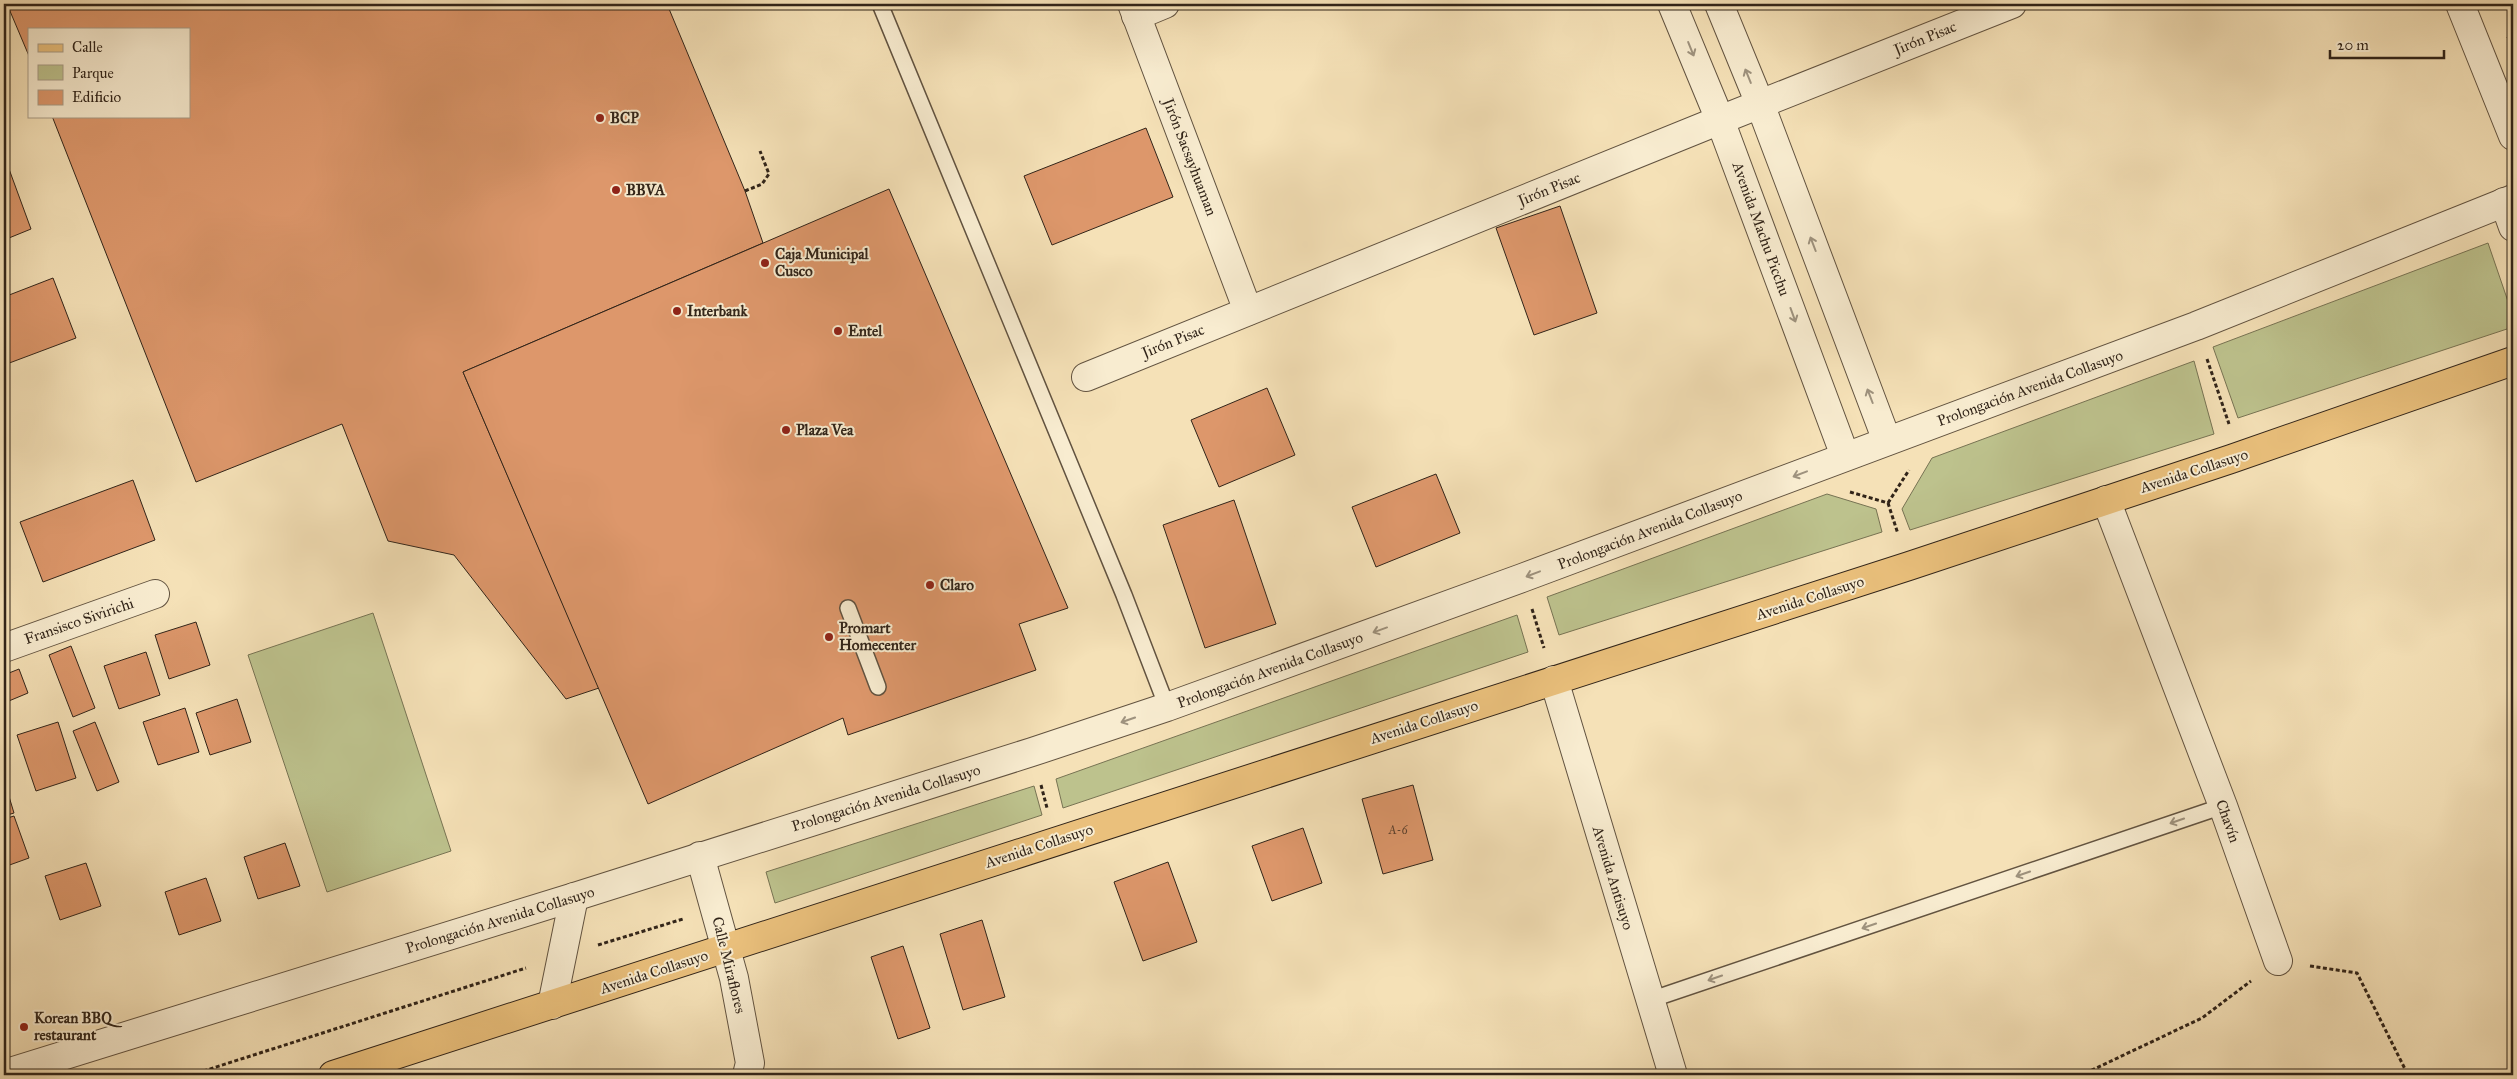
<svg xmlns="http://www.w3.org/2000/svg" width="2517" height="1079" viewBox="0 0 2517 1079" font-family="'IM FELL Great Primer',serif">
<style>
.green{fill:#bdc28d;stroke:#777353}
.building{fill:#dd976b;stroke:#312419}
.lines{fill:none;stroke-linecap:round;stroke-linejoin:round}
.service-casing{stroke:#625340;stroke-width:18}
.minor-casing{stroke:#625340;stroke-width:30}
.tertiary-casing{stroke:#625340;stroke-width:30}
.primary-casing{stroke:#312419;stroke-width:30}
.path{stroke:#312419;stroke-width:3;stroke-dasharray:4 2.5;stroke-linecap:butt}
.service{stroke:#f8ecd0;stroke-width:15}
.minor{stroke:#f8ecd0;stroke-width:28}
.tertiary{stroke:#f8ecd0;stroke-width:28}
.primary{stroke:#eac07c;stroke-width:28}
.oneway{stroke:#9e927e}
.poi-dot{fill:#8f2418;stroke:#f8ecd0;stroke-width:2}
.labels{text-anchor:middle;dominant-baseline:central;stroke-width:4;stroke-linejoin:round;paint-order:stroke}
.number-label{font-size:12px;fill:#5c412e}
.street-label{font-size:15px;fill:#312419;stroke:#f8ecd0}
.poi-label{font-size:15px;font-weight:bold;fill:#312419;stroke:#f8ecd0;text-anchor:start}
</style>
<rect width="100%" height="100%" fill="#f5e1b7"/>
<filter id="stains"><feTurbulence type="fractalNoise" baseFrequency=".004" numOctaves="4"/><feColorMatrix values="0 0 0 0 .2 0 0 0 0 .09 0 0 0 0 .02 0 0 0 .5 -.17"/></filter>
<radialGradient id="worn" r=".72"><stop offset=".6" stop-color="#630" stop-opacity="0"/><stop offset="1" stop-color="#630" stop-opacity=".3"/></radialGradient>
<g class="green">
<polygon points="2488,243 2513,316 2513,327 2238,418 2213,347"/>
<polygon points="2194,361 2214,434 1910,530 1902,509 1932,458"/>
<polygon points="1827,494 1876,509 1882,532 1559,635 1547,597"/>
<polygon points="373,613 451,851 327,892 248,655"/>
<polygon points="1517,615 1528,652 1063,808 1056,779"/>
<polygon points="1034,786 1042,815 775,903 766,872"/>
</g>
<g class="building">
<polygon points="7,4 667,4 745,191 763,243 463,372 599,688 566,699 454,555 388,541 342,424 196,482 52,116 189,116 189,29 29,29 29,56"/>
<polygon points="2513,34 2513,51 2507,37"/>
<polygon points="1146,128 1173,197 1052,245 1024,176"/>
<polygon points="9,169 31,229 4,240 4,171"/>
<polygon points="889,189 1068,608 1019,624 1036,670 848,735 843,718 648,804 463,372"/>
<polygon points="1560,206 1597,313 1534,335 1496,228"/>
<polygon points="53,278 76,338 4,365 4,297"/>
<polygon points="1267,388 1295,455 1219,487 1191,420"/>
<polygon points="1436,474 1460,533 1376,567 1352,507"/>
<polygon points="133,480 155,540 43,582 20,522"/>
<polygon points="1234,500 1276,624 1205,648 1163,525"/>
<polygon points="196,622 210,665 169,679 155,635"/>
<polygon points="71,646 95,708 73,717 49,655"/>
<polygon points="146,652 160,695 119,709 104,666"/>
<polygon points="19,669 28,693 4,703 4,675"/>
<polygon points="237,699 251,742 210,755 196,713"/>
<polygon points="185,708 199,752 158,765 143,722"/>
<polygon points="58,722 76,778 36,791 17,735"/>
<polygon points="95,722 119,782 97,791 73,731"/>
<polygon points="4,780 14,813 4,816"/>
<polygon points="1413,785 1433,860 1383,874 1362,799"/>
<polygon points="14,816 29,858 4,867 4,819"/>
<polygon points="1303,828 1322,883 1272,901 1252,846"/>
<polygon points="285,843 300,886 258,899 244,857"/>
<polygon points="1168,862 1197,942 1143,961 1114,882"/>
<polygon points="86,863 101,906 60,920 45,876"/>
<polygon points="206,878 221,921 179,935 165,892"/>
<polygon points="982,920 1005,997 963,1010 940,934"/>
<polygon points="903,946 930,1028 898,1039 871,957"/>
</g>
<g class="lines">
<g class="service-casing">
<g id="service">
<polyline points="880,4 1124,595 1167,707"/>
<polyline points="848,608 878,687"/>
<polyline points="1650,1000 2223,806"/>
</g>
</g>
<g class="minor-casing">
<g id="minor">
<polyline points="1132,4 1248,311"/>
<polyline points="1672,4 1720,120 1845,456"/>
<polyline points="1719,4 1760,104 1887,441"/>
<polyline points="2460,4 2513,136"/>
<polyline points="1136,16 1165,4"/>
<polyline points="2504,202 2513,227"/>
<polyline points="1086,377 1720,120 2012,4"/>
<polyline points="2106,500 2223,806 2278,961"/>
<polyline points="4,648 155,594"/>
<polyline points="700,856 734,978 750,1063 747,1075"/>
<polyline points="552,1005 574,897"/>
<polyline points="4,1074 574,897 1032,752 1167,707 1522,578 2196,326 2513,199"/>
</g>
</g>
<g class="tertiary-casing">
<polyline id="tertiary" points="1554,680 1673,1075"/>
</g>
<g class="primary-casing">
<polyline id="primary" points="333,1075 1909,566 2231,459 2513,361"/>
</g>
<g class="path">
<polyline points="745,191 762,184 769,174 760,151"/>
<polyline points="2207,359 2229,424"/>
<polyline points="1850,492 1888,503"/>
<polyline points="1888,503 1909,470"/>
<polyline points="1888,503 1898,534"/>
<polyline points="1532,609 1544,648"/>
<polyline points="1041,785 1047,808"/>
<polyline points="598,945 683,919"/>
<polyline points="2310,966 2357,973 2408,1075"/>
<polyline points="191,1075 526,968"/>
<polyline points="2081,1075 2090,1072"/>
<polyline points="2087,1075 2090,1071 2202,1018 2251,981"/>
</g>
<use href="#service" class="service"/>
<use href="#minor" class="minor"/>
<use href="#tertiary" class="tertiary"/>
<use href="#primary" class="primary"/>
</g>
<defs><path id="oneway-shaft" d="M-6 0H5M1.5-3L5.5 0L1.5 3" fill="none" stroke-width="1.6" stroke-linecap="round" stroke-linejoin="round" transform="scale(1.25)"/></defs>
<g class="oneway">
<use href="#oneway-shaft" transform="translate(1691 49) rotate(68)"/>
<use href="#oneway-shaft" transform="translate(1748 76) rotate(-112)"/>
<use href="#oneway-shaft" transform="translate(1813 244) rotate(-111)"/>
<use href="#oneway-shaft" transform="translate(1793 315) rotate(70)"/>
<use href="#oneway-shaft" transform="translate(1870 396) rotate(-111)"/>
<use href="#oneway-shaft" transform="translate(1800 474) rotate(159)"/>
<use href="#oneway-shaft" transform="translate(1533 574) rotate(159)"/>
<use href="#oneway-shaft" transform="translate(1380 630) rotate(160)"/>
<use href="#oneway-shaft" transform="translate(1128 720) rotate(161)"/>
<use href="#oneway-shaft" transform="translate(2177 821) rotate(161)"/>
<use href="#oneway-shaft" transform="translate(2023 874) rotate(161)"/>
<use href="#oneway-shaft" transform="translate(1869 926) rotate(161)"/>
<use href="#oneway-shaft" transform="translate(1715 978) rotate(161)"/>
</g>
<g class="poi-dot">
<circle cx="600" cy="118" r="5"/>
<circle cx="616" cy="190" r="5"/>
<circle cx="765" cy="263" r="5"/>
<circle cx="677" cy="311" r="5"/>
<circle cx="838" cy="331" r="5"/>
<circle cx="786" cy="430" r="5"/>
<circle cx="930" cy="585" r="5"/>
<circle cx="829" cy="637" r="5"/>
<circle cx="24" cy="1027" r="5"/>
</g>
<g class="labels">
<g class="number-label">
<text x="1398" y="830">A-6</text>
</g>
<g class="street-label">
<text transform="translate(1925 38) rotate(-22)">Jirón Pisac</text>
<text transform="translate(1190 157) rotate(69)">Jirón Sacsayhuaman</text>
<text transform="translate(1549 189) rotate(-22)">Jirón Pisac</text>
<text transform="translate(1761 229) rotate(70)">Avenida Machu Picchu</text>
<text transform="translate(1173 341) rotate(-22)">Jirón Pisac</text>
<text transform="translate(2030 388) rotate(-20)">Prolongación Avenida Collasuyo</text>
<text transform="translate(2194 471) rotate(-18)">Avenida Collasuyo</text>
<text transform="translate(1650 530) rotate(-21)">Prolongación Avenida Collasuyo</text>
<text transform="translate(1810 598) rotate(-18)">Avenida Collasuyo</text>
<text transform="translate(79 621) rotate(-19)">Fransisco Sivirichi</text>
<text transform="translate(1270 670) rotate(-20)">Prolongación Avenida Collasuyo</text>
<text transform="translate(1424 722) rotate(-18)">Avenida Collasuyo</text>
<text transform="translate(886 798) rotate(-17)">Prolongación Avenida Collasuyo</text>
<text transform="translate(2228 821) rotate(70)">Chavín</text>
<text transform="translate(1039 846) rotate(-18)">Avenida Collasuyo</text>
<text transform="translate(1613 878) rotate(73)">Avenida Antisuyo</text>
<text transform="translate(500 920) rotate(-17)">Prolongación Avenida Collasuyo</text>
<text transform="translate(729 965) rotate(76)">Calle Miraflores</text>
<text transform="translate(654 972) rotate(-18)">Avenida Collasuyo</text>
</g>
<g class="poi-label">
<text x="610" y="118">BCP</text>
<text x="626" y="190">BBVA</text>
<text x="775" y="254">Caja Municipal<tspan x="775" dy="17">Cusco</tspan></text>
<text x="687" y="311">Interbank</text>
<text x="848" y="331">Entel</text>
<text x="796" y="430">Plaza Vea</text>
<text x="940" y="585">Claro</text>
<text x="839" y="628">Promart<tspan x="839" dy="17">Homecenter</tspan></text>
<text x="34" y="1018">Korean BBQ<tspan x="34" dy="17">restaurant</tspan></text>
</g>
</g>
<rect width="2517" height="1079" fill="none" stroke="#f5e1b7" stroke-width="20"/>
<rect x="5" y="5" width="2507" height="1069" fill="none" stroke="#312419" stroke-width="2.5"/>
<rect x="10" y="10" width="2497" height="1059" fill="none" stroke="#312419"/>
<rect x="28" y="28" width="162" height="90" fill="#f8ecd0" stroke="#a89c87"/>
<rect x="38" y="44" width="25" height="8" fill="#eac07c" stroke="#a89c87"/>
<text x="72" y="52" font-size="15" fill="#312419">Calle</text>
<rect x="38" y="65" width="25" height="15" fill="#bdc28d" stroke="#a89c87"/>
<text x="72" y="78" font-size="15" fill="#312419">Parque</text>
<rect x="38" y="90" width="25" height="15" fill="#dd976b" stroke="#a89c87"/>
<text x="72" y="102" font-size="15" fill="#312419">Edificio</text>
<path d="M2330 50v8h114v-8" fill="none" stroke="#312419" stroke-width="2.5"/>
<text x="2337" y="50" font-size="15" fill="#312419" stroke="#f8ecd0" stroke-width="4" paint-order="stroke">20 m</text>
<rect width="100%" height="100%" filter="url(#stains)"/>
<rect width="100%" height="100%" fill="url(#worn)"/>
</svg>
